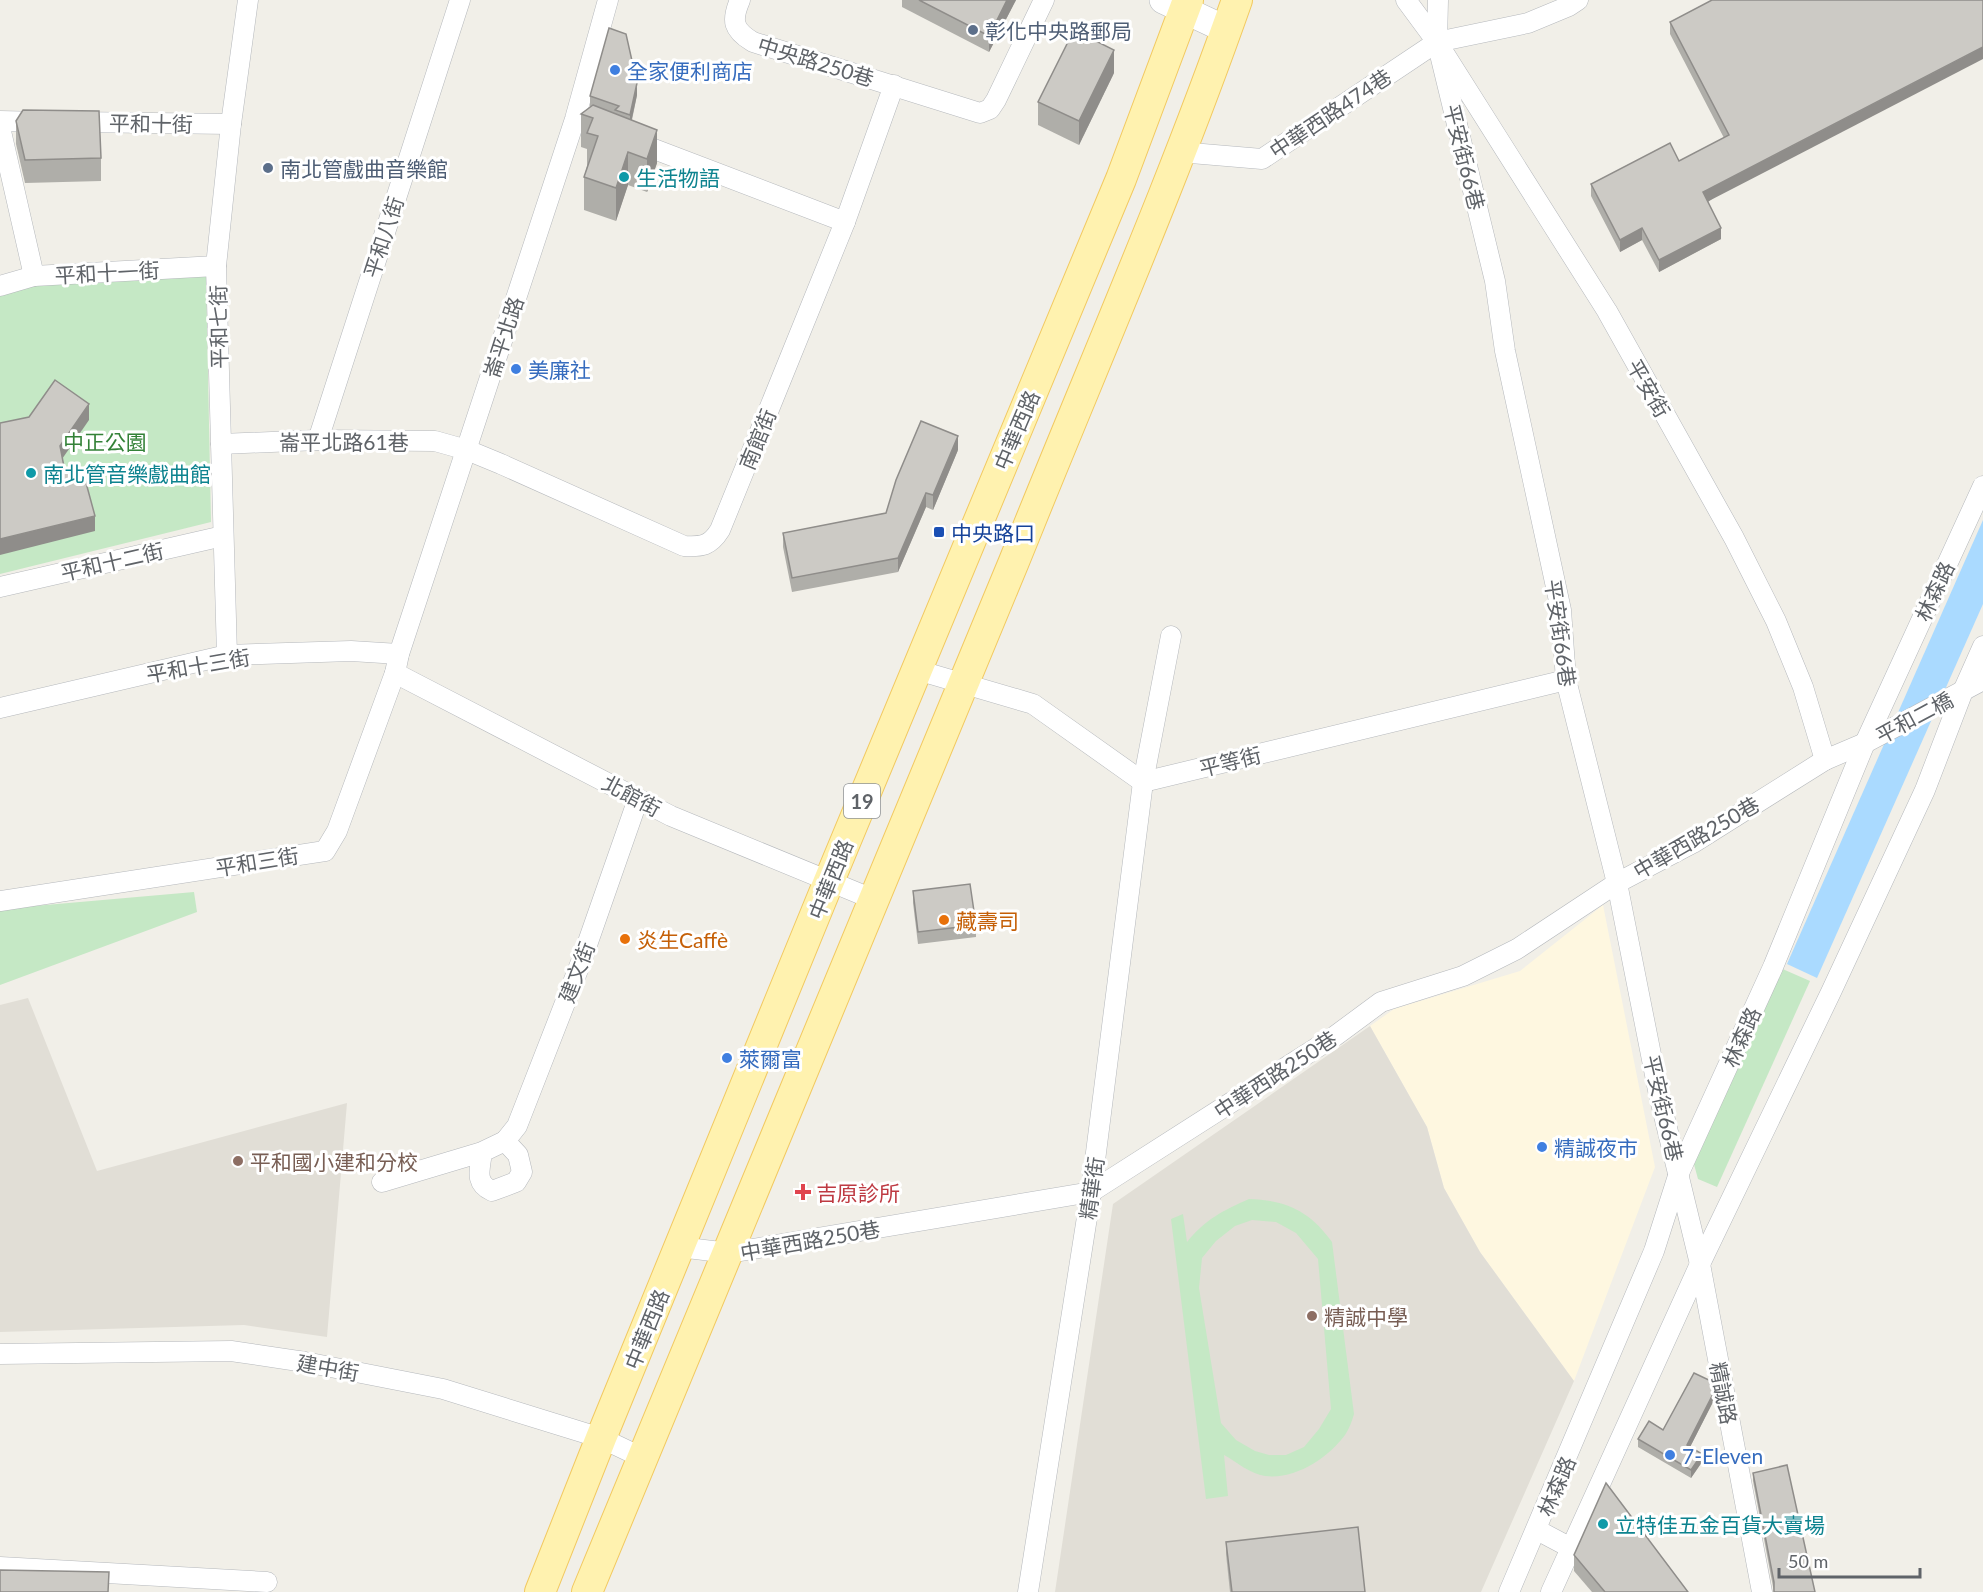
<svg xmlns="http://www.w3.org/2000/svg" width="1983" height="1592" viewBox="0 0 1983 1592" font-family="Lato,'Noto Sans TC',sans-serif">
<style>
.commercial{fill:#fef7e0}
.education{fill:#e1ded6}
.green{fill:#c5e8c5;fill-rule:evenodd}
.water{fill:#aadaff}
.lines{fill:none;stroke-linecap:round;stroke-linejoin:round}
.street-casing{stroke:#b5b8bc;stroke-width:21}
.secondary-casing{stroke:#b6babf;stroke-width:28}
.primary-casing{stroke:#f2c960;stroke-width:32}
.street{stroke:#fff;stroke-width:20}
.secondary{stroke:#fff;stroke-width:27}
.primary{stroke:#fff2af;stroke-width:30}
.wall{fill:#afaea9}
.shaded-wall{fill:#8f8d8a}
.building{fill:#cccac5;stroke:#8f8d8a;stroke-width:1.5}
.service-dot{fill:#5c6f8a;stroke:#fff;stroke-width:2}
.shop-dot{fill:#3f7fe0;stroke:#fff;stroke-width:2}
.culture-dot{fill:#0f9aa8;stroke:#fff;stroke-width:2}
.transit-dot{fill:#1a4fb4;stroke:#fff;stroke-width:2}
.food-dot{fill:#e8710a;stroke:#fff;stroke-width:2}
.education-dot{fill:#8d6e63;stroke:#fff;stroke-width:2}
.health-dot{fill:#e0444e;stroke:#fff;stroke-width:2}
.labels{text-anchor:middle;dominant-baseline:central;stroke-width:6;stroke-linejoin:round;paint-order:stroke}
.shield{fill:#fff;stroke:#8f9295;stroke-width:1.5}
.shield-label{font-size:20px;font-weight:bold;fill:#5f6368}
.service-label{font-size:21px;fill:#4e5e75;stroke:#fff;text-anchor:start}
.street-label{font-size:21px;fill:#5f6368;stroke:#fff}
.shop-label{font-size:21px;fill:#366cbe;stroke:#fff;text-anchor:start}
.culture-label{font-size:21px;fill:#0d838f;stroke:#fff;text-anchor:start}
.park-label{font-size:21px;fill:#348238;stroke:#fff}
.transit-label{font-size:21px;fill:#164399;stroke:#fff;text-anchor:start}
.food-label{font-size:21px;fill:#c56008;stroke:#fff;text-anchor:start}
.education-label{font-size:21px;fill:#785e54;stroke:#fff;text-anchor:start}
.health-label{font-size:21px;fill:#be3a42;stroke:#fff;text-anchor:start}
</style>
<rect width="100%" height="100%" fill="#f1efe8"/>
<polygon class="commercial" points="1603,905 1655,1167 1574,1381 1480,1252 1444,1188 1427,1127 1370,1026 1394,1009 1520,971"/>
<g class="education">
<polygon points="28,998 97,1171 347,1103 327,1337 244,1325 0,1332 0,1005"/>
<polygon points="1370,1026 1427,1127 1444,1188 1480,1252 1574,1381 1481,1592 1055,1592 1113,1204"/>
</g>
<g class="green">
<polygon points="206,276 211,522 0,574 0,293 35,283"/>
<polygon points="194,892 197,912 0,985 0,909"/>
<polygon points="1778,967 1810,981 1717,1187 1698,1179 1692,1157"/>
<path d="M1249,1199C1286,1200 1310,1211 1332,1242L1354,1414C1352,1421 1349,1429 1345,1435C1328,1458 1295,1480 1265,1476C1250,1474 1237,1462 1224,1455L1228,1496L1206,1499L1171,1219L1183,1214L1187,1242C1206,1219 1222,1211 1249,1199ZM1252,1220L1276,1222L1296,1233L1318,1259L1331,1409L1319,1429L1304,1447L1286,1455H1269L1255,1451L1236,1440L1221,1423L1199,1288L1202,1258L1216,1241L1235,1226Z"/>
</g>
<polygon class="water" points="1983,520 1983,604 1817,978 1787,964"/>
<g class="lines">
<g class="street-casing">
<g id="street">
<path d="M740,0C731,21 733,30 753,42L980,113L990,109L996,100L1044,0"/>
<polyline points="1406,0 1437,42 1607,311 1734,538 1776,621 1803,687 1825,760 1865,743 1983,680"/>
<polyline points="1438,0 1437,42 1495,281 1505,351 1561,610 1566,680 1617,883 1659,1095 1700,1264 1762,1592"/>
<polyline points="0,121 42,122"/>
<polyline points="75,122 231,124"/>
<polyline points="0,127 34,276"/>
<polyline points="633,141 845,222"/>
<polyline points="1179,152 1262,159 1437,42 1528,23 1569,6 1578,0"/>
<polyline points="0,286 34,276 216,266"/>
<polyline points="318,440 460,0"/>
<path d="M221,444L318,440L435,441L467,450L501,464L684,546C702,547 710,546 720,530L845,222L894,85"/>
<polyline points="0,587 223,536"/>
<polyline points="227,655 216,266 231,124 248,0"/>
<polyline points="917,670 1033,704 1143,782 1566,680"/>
<polyline points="395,673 671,816 875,900"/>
<polyline points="0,708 227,655 351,651 399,654"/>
<polyline points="0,901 325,851 337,831 395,673 399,654 575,119 608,0"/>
<polyline points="505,1141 517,1126 581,962 638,799"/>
<path d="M382,1182L482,1152L505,1141L518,1155L522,1172L516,1182L492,1191C474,1183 480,1169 482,1152"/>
<polyline points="679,1247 729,1253 1091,1192 1335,1036 1381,1002 1463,976 1517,949 1617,883 1693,843 1825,760"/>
<polyline points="0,1354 231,1351 305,1362 443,1389 601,1438 643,1458"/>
<polyline points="1537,1530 1571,1548"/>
<polyline points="0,1567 267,1582"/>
<polyline points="1028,1592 1091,1192 1143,782 1171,636"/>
<polyline points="1509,1592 1654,1251 1679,1173 1773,967 1865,743 1983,486"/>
<polyline points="1551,1592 1700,1264 1831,992 1925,790 1963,691 1983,646"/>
</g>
</g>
<g class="secondary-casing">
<polyline id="secondary" points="1163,0 1227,30"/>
</g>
<g class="primary-casing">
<g id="primary">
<polyline points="540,1592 601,1438 829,881 1121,179 1188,0"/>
<path d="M587,1592C735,1236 885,880 1030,522C1100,349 1175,177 1237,0"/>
</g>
</g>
<use href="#street" class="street"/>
<use href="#secondary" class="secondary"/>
<use href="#primary" class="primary"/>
</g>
<g class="wall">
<polygon points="902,0 1016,0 989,52 902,7"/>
<polygon points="1983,0 1708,202 1721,239 1659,272 1642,240 1620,252 1591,196 1591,184 1679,161 1724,138 1670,34 1670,22"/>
<polygon points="1114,73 1079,145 1038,125 1038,102"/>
<polygon points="637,95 632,120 657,163 647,192 628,185 616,221 584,210 584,177 587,166 587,149 581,147 581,114 590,107 590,96"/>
<polygon points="16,121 101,158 101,181 25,183 16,144"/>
<polygon points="958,450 933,510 926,507 898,572 792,592 783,547 783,533 886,513"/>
<polygon points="913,891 976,925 976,937 918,944 913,903"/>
<polygon points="1714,1400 1690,1447 1702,1462 1691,1478 1638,1447 1638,1439 1663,1430"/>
<polygon points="1753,1473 1815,1592 1774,1592 1753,1481"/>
<polygon points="1226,1542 1365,1592 1230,1592 1226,1554"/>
<polygon points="1574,1555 1688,1592 1592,1592 1574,1571"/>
</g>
<g class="shaded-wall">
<polygon points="1007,0 1016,0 989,52 989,36"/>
<polygon points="1983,47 1983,59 1703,204 1703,192"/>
<polygon points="1114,50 1114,73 1079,145 1079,121"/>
<polygon points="637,83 637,95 630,127 630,115"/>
<polygon points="657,130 657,163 647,192 647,159"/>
<polygon points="628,152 628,185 616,221 616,188"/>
<polygon points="1642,228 1642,240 1620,252 1620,240"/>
<polygon points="1721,228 1721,239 1659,272 1659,260"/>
<polygon points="89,404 89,420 60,462 60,446"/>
<polygon points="958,436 958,450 933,510 933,495"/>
<polygon points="926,493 926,507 898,572 898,558"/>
<polygon points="95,516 95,531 0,555 0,539"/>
<polygon points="1714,1392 1714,1400 1687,1453 1687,1445"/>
<polygon points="1702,1454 1702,1462 1691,1478 1691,1470"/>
</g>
<g class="building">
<polygon points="919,0 1007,0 989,36"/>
<polygon points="1712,0 1983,0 1983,47 1703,192 1721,228 1659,260 1642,228 1620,240 1591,184 1670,143 1679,161 1729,135 1670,22"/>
<polygon points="609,28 626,34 637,83 630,115 615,110 619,106 590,96"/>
<polygon points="1074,30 1114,50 1079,121 1038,102"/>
<polygon points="593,105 657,130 647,159 628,152 616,188 584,177 598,136 587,133 593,118 581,114"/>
<polygon points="23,110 99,111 101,158 25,160 16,121"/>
<polygon points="55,380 89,404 60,446 65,472 82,468 95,516 0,539 0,423 29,417"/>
<polygon points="921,421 958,436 933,495 926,493 898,558 792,578 783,533 886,513 896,480"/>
<polygon points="970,884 976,925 918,932 913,891"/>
<polygon points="1694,1373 1711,1381 1714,1392 1687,1445 1702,1454 1691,1470 1638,1439 1649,1421 1663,1430"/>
<polygon points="1787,1465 1815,1592 1774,1592 1774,1582 1753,1473"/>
<polygon points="1606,1483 1688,1592 1605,1592 1574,1555"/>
<polygon points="1358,1527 1365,1592 1232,1592 1226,1542"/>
<polygon points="0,1570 109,1572 108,1592 0,1592"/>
</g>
<g class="service-dot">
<circle cx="973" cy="30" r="6"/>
<circle cx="268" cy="168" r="6"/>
</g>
<g class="shop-dot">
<circle cx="615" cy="70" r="6"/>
<circle cx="516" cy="369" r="6"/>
<circle cx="727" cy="1058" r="6"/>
<circle cx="1542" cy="1147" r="6"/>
<circle cx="1670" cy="1455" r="6"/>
</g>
<g class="culture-dot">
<circle cx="624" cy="177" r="6"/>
<circle cx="31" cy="473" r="6"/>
<circle cx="1603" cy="1524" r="6"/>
</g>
<rect class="transit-dot" x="933" y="526" width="12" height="12" rx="3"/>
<g class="food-dot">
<circle cx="944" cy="920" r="6"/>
<circle cx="625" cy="939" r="6"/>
</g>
<g class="education-dot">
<circle cx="238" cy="1161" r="6"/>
<circle cx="1312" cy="1316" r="6"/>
</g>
<path class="health-dot" d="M800 1183h6v6h6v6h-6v6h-6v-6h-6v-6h6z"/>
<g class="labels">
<rect class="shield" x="844" y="784" width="36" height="34" rx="4.5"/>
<g class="shield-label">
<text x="862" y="801">19</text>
</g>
<g class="service-label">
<text x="985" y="30">彰化中央路郵局</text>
<text x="280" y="168">南北管戲曲音樂館</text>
</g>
<g class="street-label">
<text transform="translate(816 61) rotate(17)">中央路250巷</text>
<text transform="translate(1330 113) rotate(-34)">中華西路474巷</text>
<text transform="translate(151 123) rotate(1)">平和十街</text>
<text transform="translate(1465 157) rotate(76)">平安街66巷</text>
<text transform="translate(383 237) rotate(-72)">平和八街</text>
<text transform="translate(107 272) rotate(-3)">平和十一街</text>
<text transform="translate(218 327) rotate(-91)">平和七街</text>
<text transform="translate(503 337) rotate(-72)">崙平北路</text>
<text transform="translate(1649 388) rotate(60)">平安街</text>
<text transform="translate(1016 430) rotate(-67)">中華西路</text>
<text transform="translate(757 439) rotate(-68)">南館街</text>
<text x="344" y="441">崙平北路61巷</text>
<text transform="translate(112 561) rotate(-13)">平和十二街</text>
<text transform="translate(1934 591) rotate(-65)">林森路</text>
<text transform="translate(1561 633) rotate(82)">平安街66巷</text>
<text transform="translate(198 665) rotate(-10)">平和十三街</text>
<text transform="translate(1914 717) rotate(-28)">平和二橋</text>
<text transform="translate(1230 761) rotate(-14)">平等街</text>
<text transform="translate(632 795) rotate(28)">北館街</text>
<text transform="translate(1696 837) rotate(-30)">中華西路250巷</text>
<text transform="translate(257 861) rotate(-9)">平和三街</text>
<text transform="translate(830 879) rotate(-68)">中華西路</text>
<text transform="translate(576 972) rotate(-69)">建文街</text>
<text transform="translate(1741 1037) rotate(-66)">林森路</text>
<text transform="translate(1275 1074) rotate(-33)">中華西路250巷</text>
<text transform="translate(1664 1108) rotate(77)">平安街66巷</text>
<text transform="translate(1091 1188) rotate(-82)">精華街</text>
<text transform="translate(810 1240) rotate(-10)">中華西路250巷</text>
<text transform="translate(646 1329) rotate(-68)">中華西路</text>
<text transform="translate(328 1367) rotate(10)">建中街</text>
<text transform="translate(1724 1393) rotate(79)">精誠路</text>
<text transform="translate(1556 1486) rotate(-67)">林森路</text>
</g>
<g class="shop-label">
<text x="627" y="70">全家便利商店</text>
<text x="528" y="369">美廉社</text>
<text x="739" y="1058">萊爾富</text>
<text x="1554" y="1147">精誠夜市</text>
<text x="1682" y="1455">7-Eleven</text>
</g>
<g class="culture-label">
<text x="636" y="177">生活物語</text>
<text x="43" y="473">南北管音樂戲曲館</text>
<text x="1615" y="1524">立特佳五金百貨大賣場</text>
</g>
<g class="park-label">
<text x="105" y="441">中正公園</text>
</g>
<g class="transit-label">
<text x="951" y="532">中央路口</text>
</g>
<g class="food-label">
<text x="956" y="920">藏壽司</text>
<text x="637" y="939">炎生Caffè</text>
</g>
<g class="education-label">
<text x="250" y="1161">平和國小建和分校</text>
<text x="1324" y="1316">精誠中學</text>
</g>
<g class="health-label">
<text x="816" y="1192">吉原診所</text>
</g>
</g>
<path d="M1779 1568v9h141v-9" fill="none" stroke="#5f6368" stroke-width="3"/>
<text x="1788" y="1568" font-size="18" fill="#5f6368" stroke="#ffffff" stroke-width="4.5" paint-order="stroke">50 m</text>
</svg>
